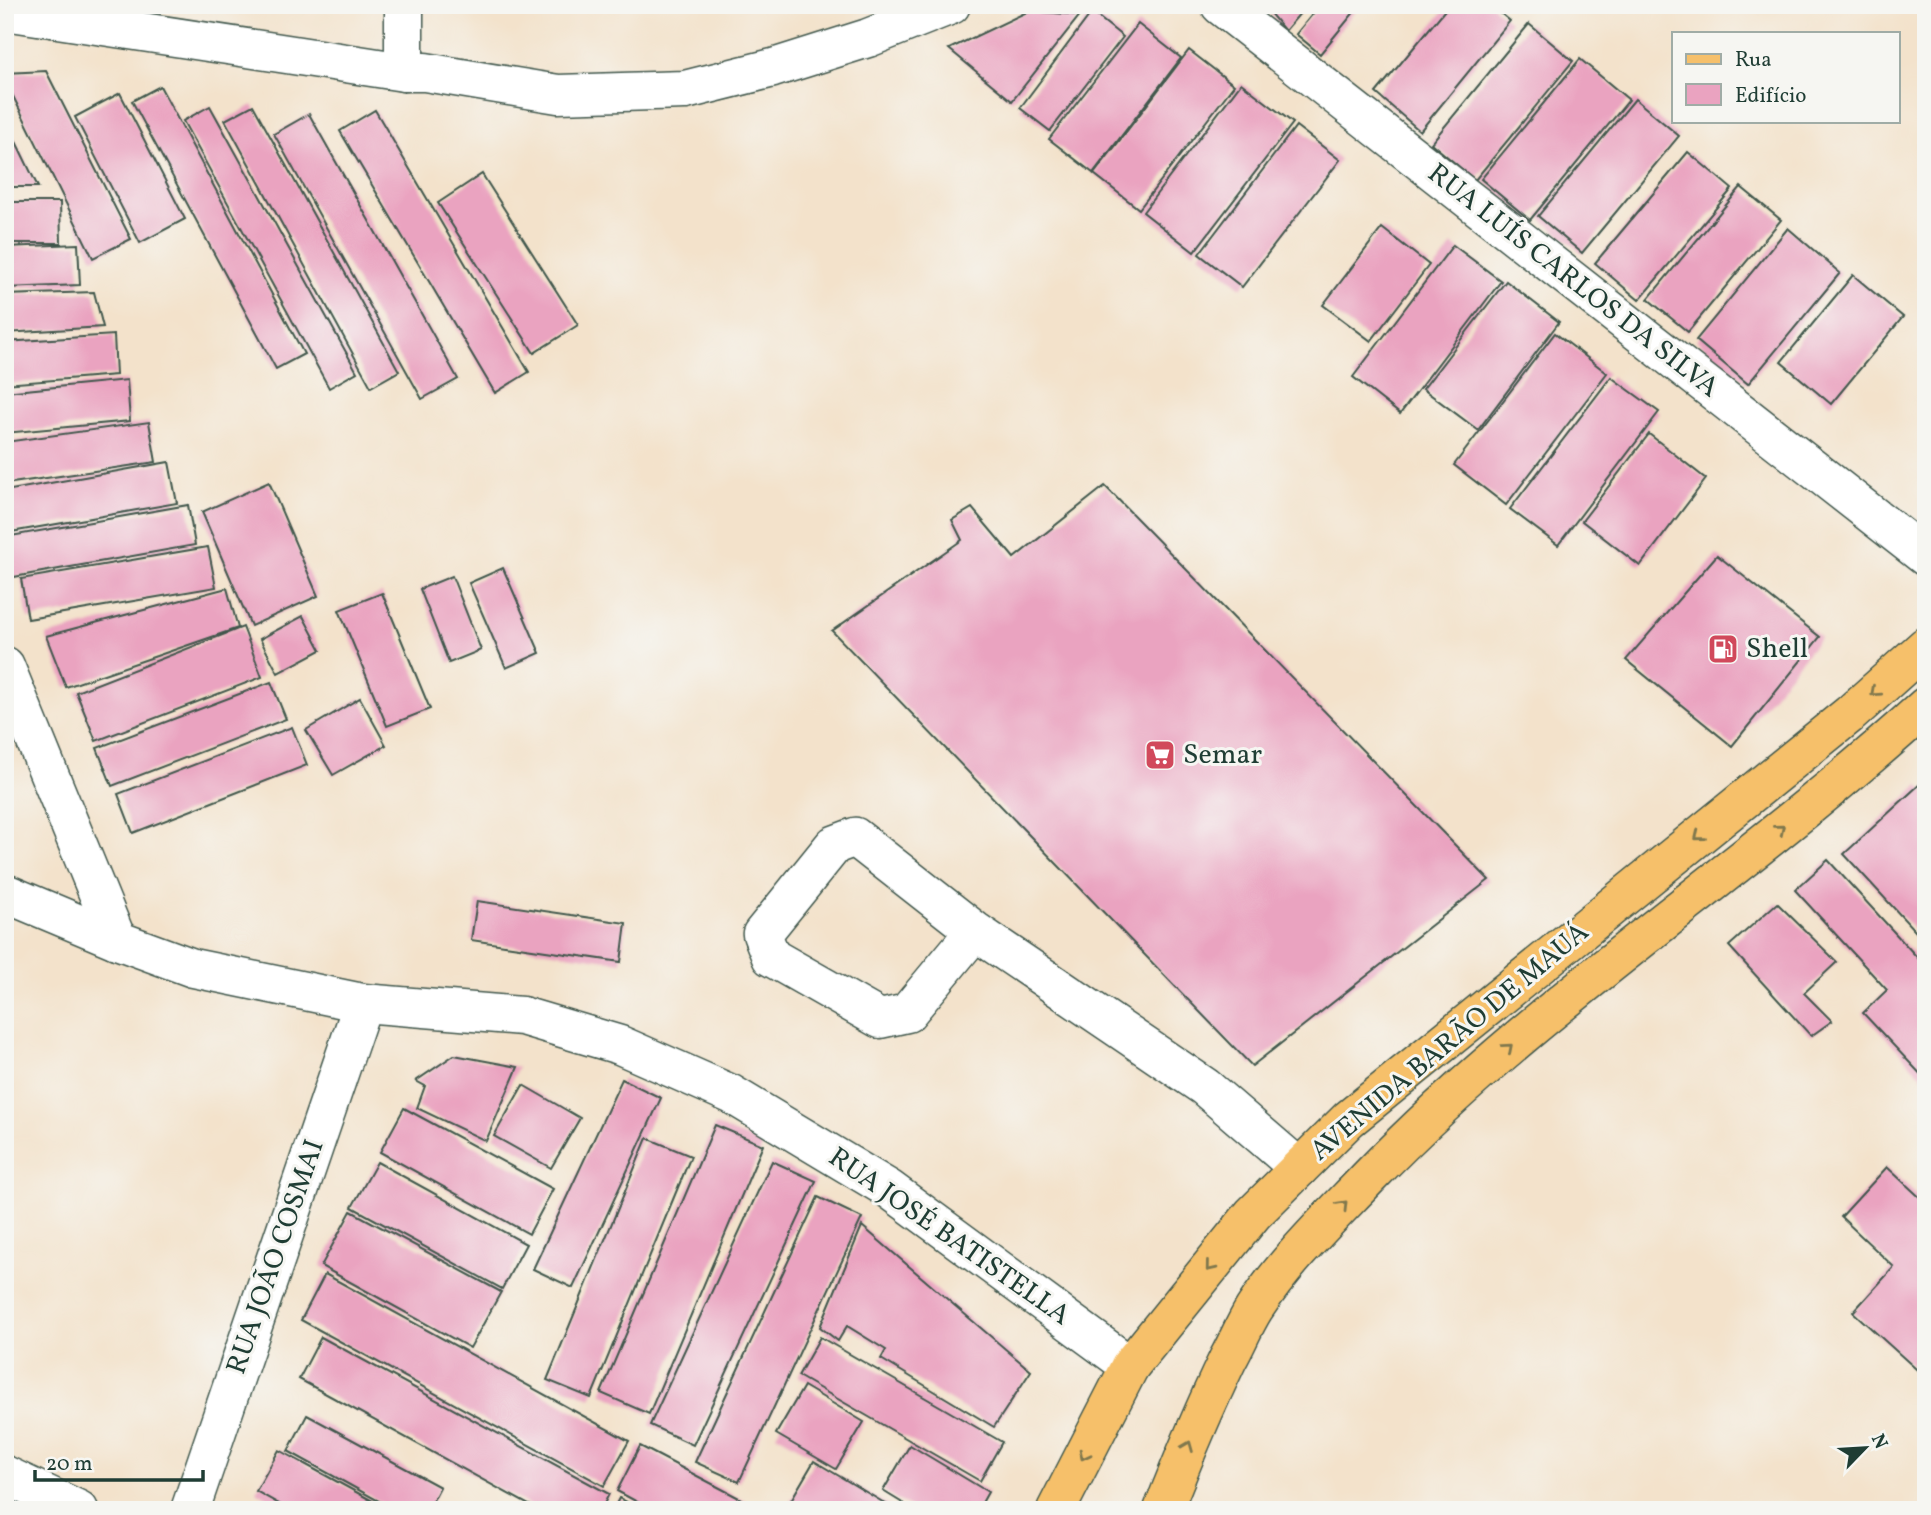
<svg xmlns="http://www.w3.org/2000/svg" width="1931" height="1515" viewBox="0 0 1931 1515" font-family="Vollkorn,serif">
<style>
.building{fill:#eaa3c0}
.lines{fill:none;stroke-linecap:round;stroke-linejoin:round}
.minor-casing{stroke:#3f564b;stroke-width:41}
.major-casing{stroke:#3f564b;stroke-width:41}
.minor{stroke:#fff;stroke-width:38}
.major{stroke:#f6c06b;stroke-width:38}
.oneway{stroke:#80784d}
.labels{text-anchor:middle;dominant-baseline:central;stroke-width:6;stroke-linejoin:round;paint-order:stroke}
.street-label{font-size:28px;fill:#1f3d34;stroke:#f6f6f2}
.poi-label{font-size:28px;fill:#1f3d34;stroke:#f6f6f2;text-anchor:start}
</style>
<rect width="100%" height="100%" fill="#f6f6f2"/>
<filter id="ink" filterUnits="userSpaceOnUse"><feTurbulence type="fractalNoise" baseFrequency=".0143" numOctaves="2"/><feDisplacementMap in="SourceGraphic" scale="14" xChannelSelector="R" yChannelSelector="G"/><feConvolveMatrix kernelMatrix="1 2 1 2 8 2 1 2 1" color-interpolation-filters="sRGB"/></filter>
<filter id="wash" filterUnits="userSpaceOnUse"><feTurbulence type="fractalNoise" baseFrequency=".00686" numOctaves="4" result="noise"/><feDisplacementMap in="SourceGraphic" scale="28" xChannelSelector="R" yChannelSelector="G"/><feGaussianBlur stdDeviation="1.57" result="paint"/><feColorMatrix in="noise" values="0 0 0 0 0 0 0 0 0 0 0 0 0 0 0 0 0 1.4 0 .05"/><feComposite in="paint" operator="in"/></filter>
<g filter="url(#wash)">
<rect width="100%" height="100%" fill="#f3e2cb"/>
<g id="blocks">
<g class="building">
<polygon points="1263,5 1307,5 1285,31"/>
<polygon points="1320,5 1360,5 1320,54 1296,34"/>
<polygon points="1449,5 1491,5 1510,21 1420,131 1376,93"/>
<polygon points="1029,11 1080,15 1012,101 949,49"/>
<polygon points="1092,12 1123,37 1050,131 1020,108"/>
<polygon points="1138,24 1181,58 1093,173 1049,139"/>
<polygon points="1529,24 1573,61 1475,180 1431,143"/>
<polygon points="1189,50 1234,85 1139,209 1094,174"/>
<polygon points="1580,59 1629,100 1530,220 1481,179"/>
<polygon points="46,71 131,239 93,258 5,80 5,73"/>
<polygon points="1241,83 1293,123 1194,252 1143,212"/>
<polygon points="160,86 304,354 276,369 132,101"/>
<polygon points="120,93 185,219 140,243 75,117"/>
<polygon points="1635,99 1679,136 1582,253 1538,216"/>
<polygon points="253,105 399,371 371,387 225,120"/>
<polygon points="210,106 357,372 329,388 183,121"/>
<polygon points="375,110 529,372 495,393 340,131"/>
<polygon points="309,114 458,379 422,399 274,134"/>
<polygon points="5,119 38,187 5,187"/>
<polygon points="1296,126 1340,160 1242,287 1199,254"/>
<polygon points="1688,152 1732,189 1639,300 1595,263"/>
<polygon points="482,174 578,325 534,353 438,203"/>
<polygon points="1741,187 1781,220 1688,332 1648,299"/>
<polygon points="5,202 60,202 61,243 5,243"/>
<polygon points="1382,228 1429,265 1371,341 1323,305"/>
<polygon points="1788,228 1840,273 1748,384 1696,340"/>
<polygon points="78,244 80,285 5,288 5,247"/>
<polygon points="1453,245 1501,281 1400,414 1353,377"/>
<polygon points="1853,275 1903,317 1831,404 1781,362"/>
<polygon points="1506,281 1559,322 1478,430 1423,389"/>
<polygon points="94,292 103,327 5,333 5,295"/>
<polygon points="1555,333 1607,373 1506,505 1454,465"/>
<polygon points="114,335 116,375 5,384 5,342"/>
<polygon points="1611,377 1659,412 1558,545 1510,509"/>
<polygon points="127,380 130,421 5,433 5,392"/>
<polygon points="149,422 156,462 5,484 5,442"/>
<polygon points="1649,434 1706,479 1640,566 1582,521"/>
<polygon points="169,462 177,503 11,532 5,491"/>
<polygon points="269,482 318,596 251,626 202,512"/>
<polygon points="1105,486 1489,880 1252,1066 832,631 962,540 952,520 972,508 1014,558"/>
<polygon points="188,505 195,545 8,578 5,537"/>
<polygon points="208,547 216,587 28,619 21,579"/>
<polygon points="1717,555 1820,637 1732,746 1626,660"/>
<polygon points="503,568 540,653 506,668 469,583"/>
<polygon points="452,576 481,650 449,663 420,589"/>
<polygon points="227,588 238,628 66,687 46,636"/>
<polygon points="382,593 430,709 387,726 339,610"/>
<polygon points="303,616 321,650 278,673 260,639"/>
<polygon points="243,627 262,677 96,741 76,692"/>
<polygon points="271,682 286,719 112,786 97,748"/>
<polygon points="360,698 386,745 333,775 306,730"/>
<polygon points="292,727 307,765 133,833 118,794"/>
<polygon points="1919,785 1926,792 1926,943 1844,854"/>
<polygon points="1828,860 1926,967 1926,1080 1863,1013 1887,990 1795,890"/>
<polygon points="477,901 626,923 621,962 471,940"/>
<polygon points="1777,903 1837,962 1804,993 1832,1021 1811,1036 1729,946"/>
<polygon points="454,1055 518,1067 486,1141 417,1108 425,1086 416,1081"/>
<polygon points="622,1079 661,1098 573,1288 533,1269"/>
<polygon points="523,1085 580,1118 551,1168 494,1136"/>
<polygon points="404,1108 553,1189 529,1234 380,1152"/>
<polygon points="715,1125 763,1145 649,1414 601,1393"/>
<polygon points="647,1138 691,1156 591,1398 547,1380"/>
<polygon points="772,1161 816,1181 693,1445 650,1425"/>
<polygon points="377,1162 526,1244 502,1289 352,1207"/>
<polygon points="1887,1167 1926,1203 1926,1378 1853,1312 1894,1267 1841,1217"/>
<polygon points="818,1197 862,1218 739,1482 695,1462"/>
<polygon points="351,1211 501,1292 470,1348 321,1266"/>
<polygon points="862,1226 1031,1371 994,1427 881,1359 886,1350 847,1326 838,1341 820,1327"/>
<polygon points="325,1274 629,1441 604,1486 301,1320"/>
<polygon points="321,1337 609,1494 601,1510 538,1510 299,1379"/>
<polygon points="820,1337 1002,1442 980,1481 798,1376"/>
<polygon points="804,1386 864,1422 836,1469 776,1434"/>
<polygon points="307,1415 440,1487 428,1510 395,1510 288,1451"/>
<polygon points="910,1445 988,1492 978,1510 914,1510 883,1491"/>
<polygon points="640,1446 762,1510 652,1510 617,1491"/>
<polygon points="279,1450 389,1510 290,1510 256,1491"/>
<polygon points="814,1461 896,1510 792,1510 787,1507"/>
<polygon points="619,1498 642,1510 613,1510"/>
</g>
</g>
</g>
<g filter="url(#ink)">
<use href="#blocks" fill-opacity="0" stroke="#3f564b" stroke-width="2"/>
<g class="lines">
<g class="minor-casing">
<g id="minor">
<polyline points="404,5 404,72"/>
<polyline points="1220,5 1926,557"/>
<polyline points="5,11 404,72 425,72 558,94 685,90 773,68 868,38 951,5"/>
<polyline points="5,666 117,940"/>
<polyline points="5,893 117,940 193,968 363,1003 522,1016 620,1045 731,1094 889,1189 1130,1366"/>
<polyline points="975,931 907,1013 880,1019 771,957 762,934 834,845 855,837 975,931 1205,1087 1299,1168"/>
<polyline points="5,1475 79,1510"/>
<polyline points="190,1510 363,1003"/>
</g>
</g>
<g class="major-casing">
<g id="major">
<polyline points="1056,1510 1130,1366 1253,1214 1349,1119 1850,714 1926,646"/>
<path d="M1163,1510C1183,1459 1204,1409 1228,1359C1237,1343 1244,1325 1254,1309C1286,1260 1329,1219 1369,1177C1538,1002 1746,870 1926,706"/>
</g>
</g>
<use href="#minor" class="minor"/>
<use href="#major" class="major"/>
</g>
<defs><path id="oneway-chevron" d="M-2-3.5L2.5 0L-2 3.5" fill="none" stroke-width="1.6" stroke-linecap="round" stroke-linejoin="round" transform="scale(1.75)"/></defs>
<g class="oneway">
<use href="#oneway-chevron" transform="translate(1875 692) rotate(138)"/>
<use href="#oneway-chevron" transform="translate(1780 829) rotate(-39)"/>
<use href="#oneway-chevron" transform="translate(1699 836) rotate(141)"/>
<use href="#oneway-chevron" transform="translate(1508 1048) rotate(-41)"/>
<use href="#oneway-chevron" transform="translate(1343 1205) rotate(-46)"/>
<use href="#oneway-chevron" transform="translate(1210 1267) rotate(129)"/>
<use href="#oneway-chevron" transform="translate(1188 1446) rotate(-68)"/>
<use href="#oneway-chevron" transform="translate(1084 1455) rotate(117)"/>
</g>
</g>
<defs>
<g id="fuel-square" transform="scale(1.575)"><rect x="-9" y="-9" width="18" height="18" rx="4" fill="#d1495b" stroke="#f6f6f2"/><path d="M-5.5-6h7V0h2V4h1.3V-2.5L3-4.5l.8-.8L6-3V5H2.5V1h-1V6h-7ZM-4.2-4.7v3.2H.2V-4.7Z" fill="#fff"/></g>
<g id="supermarket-square" transform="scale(1.575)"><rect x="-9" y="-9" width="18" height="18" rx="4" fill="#d1495b" stroke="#f6f6f2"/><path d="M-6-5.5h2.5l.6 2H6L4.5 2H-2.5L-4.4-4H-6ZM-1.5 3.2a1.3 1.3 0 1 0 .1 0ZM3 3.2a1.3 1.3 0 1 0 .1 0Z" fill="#fff"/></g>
</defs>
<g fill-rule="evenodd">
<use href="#fuel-square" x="1723" y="649"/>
<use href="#supermarket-square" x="1160" y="755"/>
</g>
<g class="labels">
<g class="street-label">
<text transform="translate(1573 281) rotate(38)">RUA LUÍS CARLOS DA SILVA</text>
<text transform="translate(1450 1042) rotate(-40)">AVENIDA BARÃO DE MAUÁ</text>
<text transform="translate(949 1237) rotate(35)">RUA JOSÉ BATISTELLA</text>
<text transform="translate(276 1257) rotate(-71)">RUA JOÃO COSMAI</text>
</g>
<g class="poi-label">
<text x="1746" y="649">Shell</text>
<text x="1183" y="755">Semar</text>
</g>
</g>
<rect width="1931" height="1515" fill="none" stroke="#f6f6f2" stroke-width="28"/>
<rect x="1672" y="32" width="228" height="91" fill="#f6f6f2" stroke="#a0aca6" stroke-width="2"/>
<rect x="1686" y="54" width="35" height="10" fill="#f6c06b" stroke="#a0aca6" stroke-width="2"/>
<text x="1735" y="66" font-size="21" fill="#1f3d34">Rua</text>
<rect x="1686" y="84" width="35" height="21" fill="#eaa3c0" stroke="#a0aca6" stroke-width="2"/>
<text x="1735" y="102" font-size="21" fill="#1f3d34">Edifício</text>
<g transform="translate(1865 1448) rotate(65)" stroke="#f6f6f2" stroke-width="5" paint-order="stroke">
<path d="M0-5L12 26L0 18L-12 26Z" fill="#1f3d34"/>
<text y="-10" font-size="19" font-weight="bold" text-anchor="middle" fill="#1f3d34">N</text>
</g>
<path d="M35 1470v10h168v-10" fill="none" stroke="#1f3d34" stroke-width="3.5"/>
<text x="46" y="1470" font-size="21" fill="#1f3d34" stroke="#f6f6f2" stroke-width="5" paint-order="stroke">20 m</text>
</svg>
